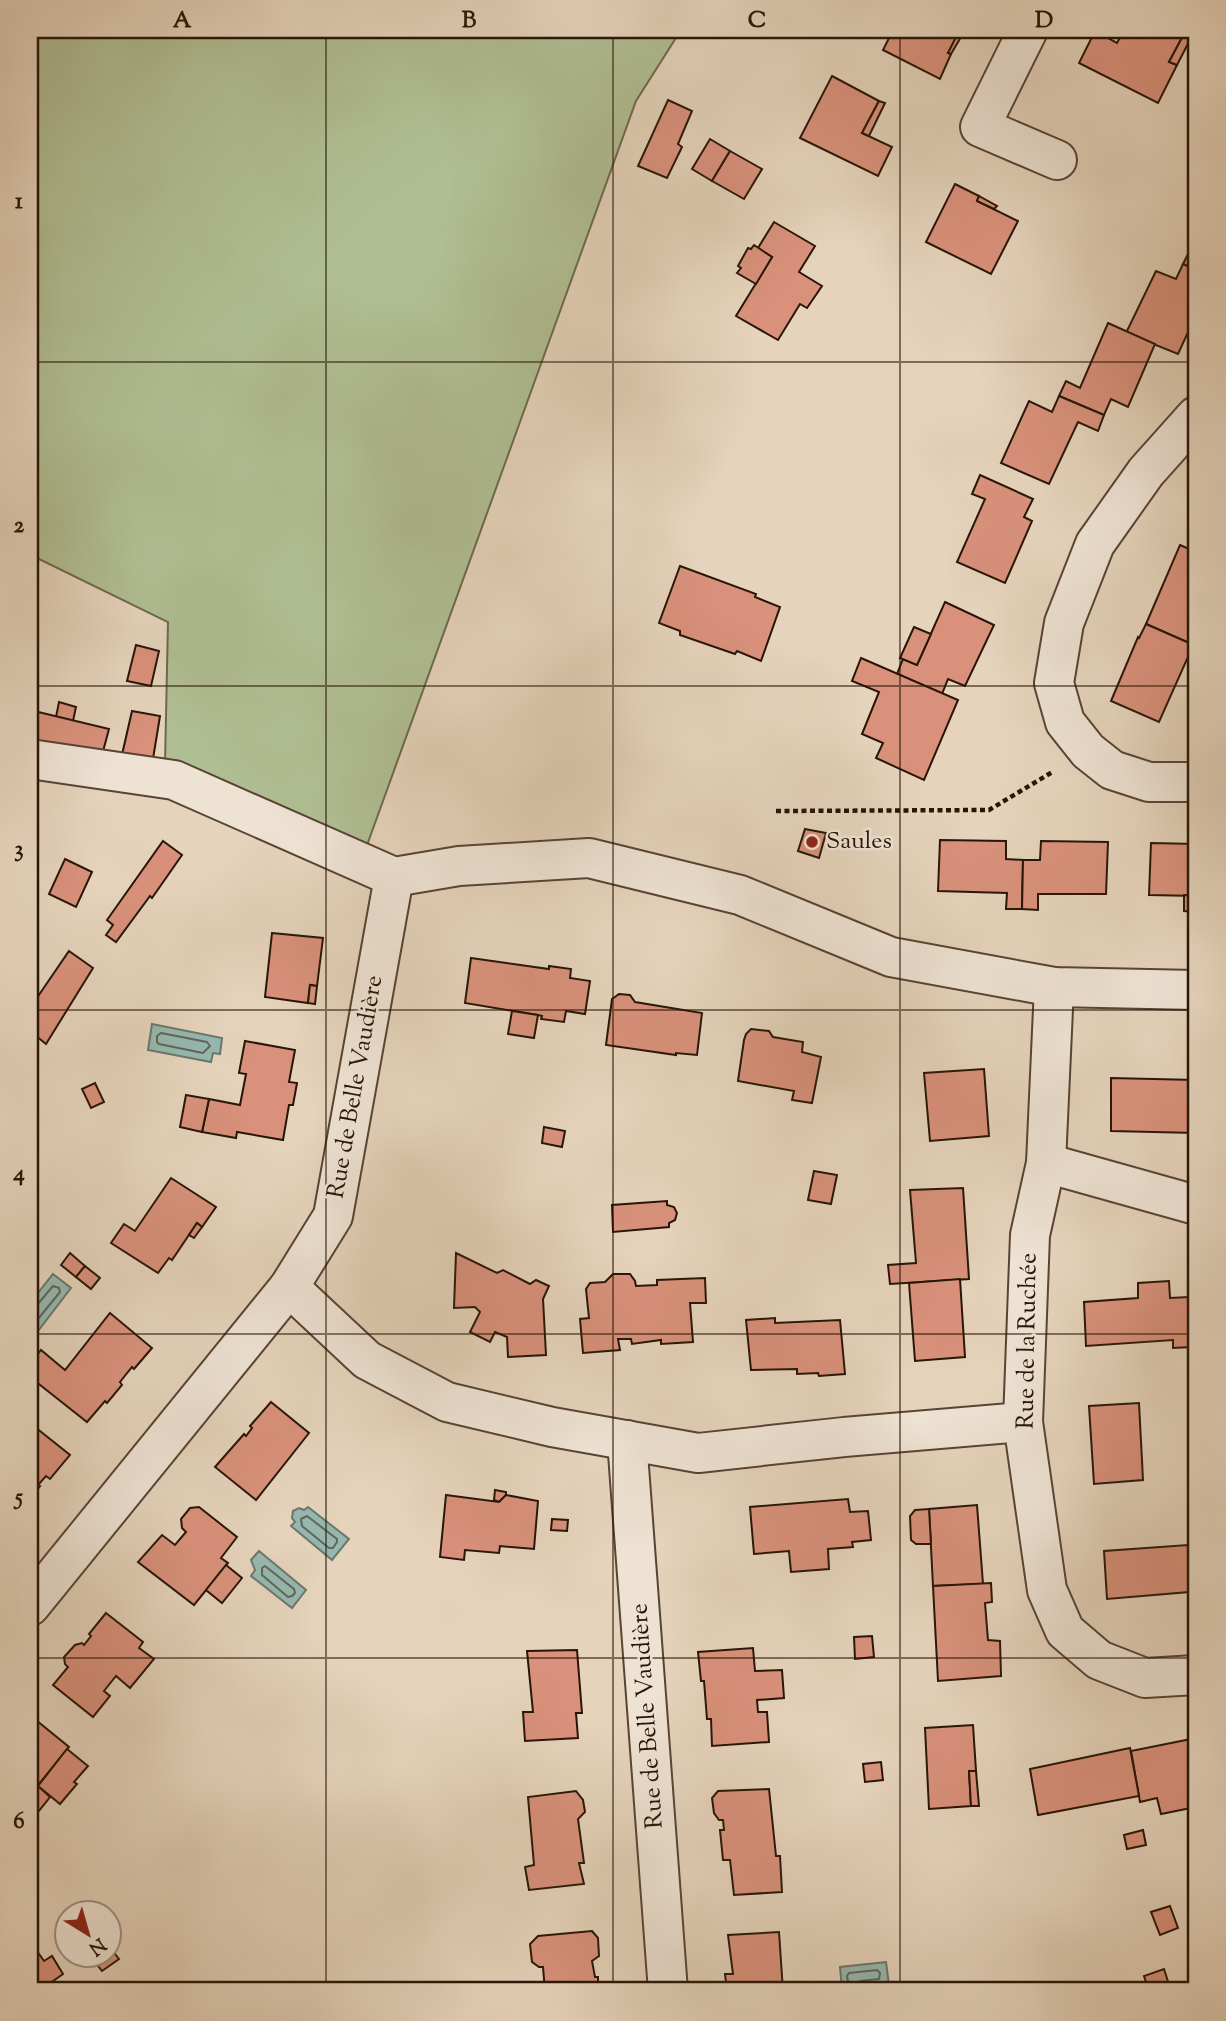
<svg xmlns="http://www.w3.org/2000/svg" width="1226" height="2021" viewBox="0 0 1226 2021" font-family="'Sorts Mill Goudy',serif">
<style>
.green{fill:#b0be93;stroke:#6c6a4d;stroke-width:2}
.water{fill:#96b8b0;stroke:#6a776c;stroke-width:2}
.lines{fill:none;stroke-linecap:round;stroke-linejoin:round}
.shore{stroke:#5f665c;stroke-width:2}
.building{fill:#d9917b;stroke:#281507;stroke-width:2}
.minor-casing{stroke:#574434;stroke-width:42}
.path{stroke:#281507;stroke-width:4.5;stroke-dasharray:5 3.5;stroke-linecap:butt}
.minor{stroke:#eee2d3;stroke-width:38}
.grid{fill:none;stroke:#281507;stroke-width:2;stroke-opacity:0.55}
.poi-dot{fill:#8f2418;stroke:#eee2d3;stroke-width:2.5}
.labels{text-anchor:middle;dominant-baseline:central;stroke-width:5;stroke-linejoin:round;paint-order:stroke}
.poi-label{font-size:24px;fill:#281507;stroke:#eee2d3;text-anchor:start}
.street-label{font-size:24px;fill:#281507;stroke:#eee2d3}
.neatline{fill:none;stroke:#281507;stroke-width:2.5}
.grid-label{font-size:23px;text-anchor:middle;font-weight:bold;fill:#281507}
</style>
<rect width="100%" height="100%" fill="#e5d3bb"/>
<filter id="stains"><feTurbulence type="fractalNoise" baseFrequency=".00286" numOctaves="4"/><feColorMatrix values="0 0 0 0 .2 0 0 0 0 .09 0 0 0 0 .02 0 0 0 .5 -.17"/></filter>
<radialGradient id="worn" r=".72"><stop offset=".6" stop-color="#630" stop-opacity="0"/><stop offset="1" stop-color="#630" stop-opacity=".3"/></radialGradient>
<polygon class="green" points="30,30 681,30 636,101 366,848 165,763 168,622 37,558 30,565"/>
<g class="water">
<polygon points="152,1024 222,1038 220,1054 213,1053 211,1062 148,1050"/>
<polygon points="53,1274 71,1288 38,1331 30,1324 30,1303"/>
<polygon points="308,1507 349,1539 332,1560 291,1526 295,1522 292,1518 293,1511 299,1508 304,1510"/>
<polygon points="259,1551 306,1590 292,1608 251,1576 255,1570 251,1560"/>
<polygon points="886,1962 889,1985 842,1990 840,1967"/>
</g>
<g class="lines">
<g class="shore">
<polygon points="161,1033 207,1042 210,1046 203,1053 159,1044 157,1042 157,1036"/>
<polyline points="30,1307 37,1305 53,1286 59,1288 60,1292 38,1319 30,1319"/>
<polygon points="307,1516 337,1539 337,1542 333,1548 329,1548 302,1526 301,1519"/>
<polygon points="265,1566 294,1589 295,1593 292,1596 288,1597 262,1575 262,1568"/>
<polygon points="877,1970 880,1973 879,1979 860,1981 853,1988 849,1987 847,1976 849,1973"/>
</g>
</g>
<g class="building">
<polygon points="893,30 960,30 948,53 951,54 940,79 883,50"/>
<polygon points="1124,30 1180,30 1185,32 1169,62 1177,65 1158,103 1079,63 1095,31 1117,43"/>
<polygon points="1185,32 1192,36 1177,65 1169,62"/>
<polygon points="957,35 961,37 951,54 948,53"/>
<polygon points="832,76 879,101 862,133 892,147 878,176 800,138"/>
<polygon points="668,100 692,111 678,144 682,147 667,178 638,166"/>
<polygon points="879,101 885,103 869,136 862,133"/>
<polygon points="710,139 730,151 712,181 692,169"/>
<polygon points="730,151 762,169 744,199 712,181"/>
<polygon points="955,184 979,196 977,201 1018,221 991,274 926,242"/>
<polygon points="979,196 997,206 994,209 977,201"/>
<polygon points="774,222 815,246 799,272 822,286 807,308 800,304 778,340 736,316 772,257 758,248"/>
<polygon points="754,245 772,257 756,284 737,273 741,268 738,266 748,248 751,249"/>
<polygon points="1190,250 1196,253 1196,270 1183,264"/>
<polygon points="1183,264 1196,270 1196,315 1178,354 1126,333 1156,271 1176,279"/>
<polygon points="1108,323 1155,344 1128,407 1111,399 1104,415 1059,396 1066,381 1080,388"/>
<polygon points="1059,396 1104,415 1098,431 1078,422 1049,484 1001,463 1029,401 1052,412"/>
<polygon points="980,475 1033,499 1024,517 1032,521 1005,583 957,562 985,499 972,494"/>
<polygon points="1180,545 1196,552 1196,646 1146,624"/>
<polygon points="680,566 756,594 755,597 780,607 761,661 737,651 735,654 680,635 680,631 659,623"/>
<polygon points="945,602 994,625 965,686 948,679 942,694 897,674 903,659 917,665"/>
<polygon points="30,621 38,627 30,640"/>
<polygon points="1146,624 1196,646 1196,663 1187,659 1159,722 1111,701 1138,637 1139,638"/>
<polygon points="914,627 931,634 917,665 900,658"/>
<polygon points="136,645 159,651 151,686 127,681"/>
<polygon points="861,658 958,700 924,780 876,758 883,743 862,734 879,692 852,681"/>
<polygon points="59,702 76,707 73,721 56,717"/>
<polygon points="30,710 109,729 102,755 30,739"/>
<polygon points="132,711 160,716 152,765 121,759"/>
<polygon points="805,829 826,833 819,858 798,851"/>
<polygon points="940,840 1006,841 1006,859 1023,860 1022,909 1006,909 1007,893 938,891"/>
<polygon points="163,841 182,855 152,898 150,896 116,942 106,935 113,925 107,920"/>
<polygon points="1041,841 1108,842 1106,894 1038,894 1038,910 1022,909 1023,860 1040,860"/>
<polygon points="1151,843 1196,844 1196,896 1149,895"/>
<polygon points="65,859 92,872 76,907 49,894"/>
<polygon points="1184,895 1196,896 1196,912 1184,911"/>
<polygon points="272,933 323,938 317,986 310,985 308,1003 265,997"/>
<polygon points="69,951 93,968 46,1044 30,1031 30,1008"/>
<polygon points="471,958 549,969 549,966 571,969 570,978 590,981 585,1014 566,1011 564,1022 541,1019 542,1016 538,1015 465,1003"/>
<polygon points="310,985 317,986 315,1004 308,1003"/>
<polygon points="619,994 630,995 635,1002 702,1013 697,1055 676,1053 676,1055 606,1045 612,999"/>
<polygon points="512,1011 538,1015 534,1038 508,1034"/>
<polygon points="751,1029 769,1031 773,1037 803,1042 802,1052 821,1057 812,1103 792,1100 794,1091 738,1081 744,1040 746,1034"/>
<polygon points="245,1041 295,1050 289,1082 297,1083 293,1105 289,1105 283,1140 237,1132 236,1138 202,1132 209,1099 240,1105 246,1074 239,1073"/>
<polygon points="984,1069 989,1136 930,1141 924,1073"/>
<polygon points="1111,1078 1196,1080 1196,1133 1111,1131"/>
<polygon points="95,1083 104,1102 91,1108 82,1089"/>
<polygon points="186,1095 209,1099 202,1132 180,1127"/>
<polygon points="544,1127 565,1131 562,1147 542,1143"/>
<polygon points="814,1171 837,1175 831,1204 808,1200"/>
<polygon points="171,1178 216,1207 202,1227 197,1223 172,1260 169,1258 158,1273 111,1243 124,1224 135,1231"/>
<polygon points="963,1188 969,1279 890,1284 888,1265 916,1263 910,1190"/>
<polygon points="667,1201 667,1205 674,1207 677,1213 675,1220 669,1223 669,1227 613,1232 612,1205"/>
<polygon points="197,1223 202,1227 194,1238 189,1235"/>
<polygon points="70,1253 85,1266 76,1277 61,1265"/>
<polygon points="456,1253 497,1273 503,1270 530,1284 536,1280 549,1286 543,1299 546,1355 508,1357 507,1337 495,1332 490,1342 470,1332 480,1312 475,1307 454,1308"/>
<polygon points="85,1266 100,1278 91,1289 76,1277"/>
<polygon points="613,1274 630,1274 635,1281 636,1286 657,1285 657,1280 705,1278 706,1303 690,1303 693,1342 661,1344 661,1340 632,1344 631,1339 618,1339 620,1350 583,1353 580,1319 589,1318 586,1289 590,1283 605,1282"/>
<polygon points="960,1279 965,1357 915,1361 909,1283"/>
<polygon points="1169,1281 1170,1298 1189,1297 1192,1347 1173,1348 1173,1340 1086,1346 1084,1302 1138,1298 1138,1283"/>
<polygon points="1196,1296 1196,1347 1192,1347 1189,1297"/>
<polygon points="110,1313 152,1348 134,1369 132,1367 120,1382 122,1385 107,1403 105,1401 87,1422 30,1377 30,1364 41,1350 65,1370"/>
<polygon points="775,1318 775,1323 840,1320 845,1374 819,1376 818,1373 797,1374 797,1369 751,1370 746,1320"/>
<polygon points="271,1402 309,1433 256,1500 215,1467 244,1434 246,1436 252,1428 250,1426"/>
<polygon points="1139,1403 1143,1480 1094,1484 1089,1406"/>
<polygon points="30,1423 70,1455 50,1479 46,1476 38,1485 40,1486 30,1499"/>
<polygon points="495,1490 506,1492 506,1495 499,1502 494,1500"/>
<polygon points="446,1495 499,1502 506,1495 538,1501 534,1549 500,1546 499,1553 465,1550 464,1560 440,1557"/>
<polygon points="848,1499 850,1512 868,1511 871,1540 852,1542 853,1547 828,1549 829,1569 791,1572 789,1551 754,1554 750,1507"/>
<polygon points="977,1505 983,1584 933,1586 929,1509"/>
<polygon points="199,1507 237,1537 221,1558 228,1563 194,1605 138,1562 162,1535 175,1545 186,1532 182,1528 181,1519 190,1508"/>
<polygon points="929,1509 931,1544 916,1544 911,1540 910,1516 915,1510"/>
<polygon points="552,1519 568,1520 567,1531 551,1530"/>
<polygon points="1188,1545 1189,1592 1107,1599 1104,1551"/>
<polygon points="226,1565 242,1578 222,1603 206,1590"/>
<polygon points="991,1583 992,1602 985,1603 988,1640 1000,1641 1001,1676 938,1681 933,1586"/>
<polygon points="106,1613 143,1642 139,1648 154,1659 130,1688 116,1676 104,1691 110,1696 93,1717 53,1685 68,1667 65,1664 64,1657 75,1645 82,1643 84,1645 91,1636 89,1634"/>
<polygon points="872,1636 874,1657 855,1659 854,1637"/>
<polygon points="753,1648 755,1671 782,1670 784,1698 757,1700 758,1712 767,1712 769,1742 712,1746 711,1719 707,1719 704,1681 701,1681 698,1652"/>
<polygon points="577,1650 582,1713 576,1713 578,1738 525,1741 523,1712 533,1712 527,1651"/>
<polygon points="31,1716 69,1747 30,1795 30,1717"/>
<polygon points="973,1725 976,1771 969,1771 971,1806 929,1809 925,1728"/>
<polygon points="1196,1738 1196,1807 1161,1814 1157,1798 1140,1802 1131,1751"/>
<polygon points="1130,1748 1139,1796 1038,1815 1030,1769"/>
<polygon points="67,1749 88,1766 74,1782 77,1784 60,1804 38,1786"/>
<polygon points="881,1762 883,1780 865,1782 863,1764"/>
<polygon points="969,1771 976,1771 979,1806 971,1806"/>
<polygon points="38,1786 50,1797 38,1812 30,1805 30,1795"/>
<polygon points="769,1789 776,1856 780,1856 782,1892 734,1895 730,1860 723,1860 720,1830 724,1830 723,1820 719,1820 714,1813 712,1798 718,1791"/>
<polygon points="576,1791 583,1800 585,1812 578,1819 584,1863 579,1863 584,1884 529,1890 525,1867 534,1865 528,1797"/>
<polygon points="1143,1830 1146,1845 1127,1849 1124,1835"/>
<polygon points="1170,1906 1178,1928 1160,1935 1151,1912"/>
<polygon points="592,1931 598,1938 599,1956 592,1961 595,1977 598,1977 598,1991 545,1991 543,1967 539,1967 532,1962 530,1944 538,1936"/>
<polygon points="779,1932 783,1991 727,1991 725,1974 733,1974 728,1935"/>
<polygon points="30,1941 44,1961 52,1956 63,1974 39,1991 30,1991"/>
<polygon points="108,1945 119,1959 102,1971 91,1957 94,1954 108,1954"/>
<polygon points="1164,1969 1171,1991 1149,1991 1144,1976"/>
<polygon points="1193,1981 1196,1991 1171,1991 1170,1987"/>
<polygon points="53,1982 60,1991 39,1991"/>
</g>
<g class="lines">
<g class="minor-casing">
<g id="minor">
<polyline points="1028,30 980,127 1057,160"/>
<polyline points="1196,416 1146,472 1095,544 1064,623 1054,683 1065,722 1088,751 1112,770 1149,782 1196,782"/>
<polyline points="30,759 174,780 394,877 459,866 589,858 740,895 891,957 1054,987 1196,990"/>
<polyline points="1054,987 1046,1163 1030,1235 1023,1422 1047,1590 1065,1631 1099,1660 1145,1678 1196,1675"/>
<polyline points="1046,1163 1196,1205"/>
<polyline points="289,1287 367,1360 447,1402 552,1427 698,1453 844,1437 1023,1422"/>
<polyline points="627,1440 668,1991"/>
<polyline points="30,1606 289,1287 333,1216 394,877"/>
</g>
</g>
<polyline class="path" points="776,811 989,810 1054,771"/>
<use href="#minor" class="minor"/>
</g>
<path class="grid" d="M326,30V1991M613,30V1991M900,30V1991M30,362H1196M30,686H1196M30,1010H1196M30,1334H1196M30,1658H1196"/>
<circle class="poi-dot" cx="812" cy="842" r="7"/>
<g class="labels">
<g class="poi-label">
<text x="826" y="842">Saules</text>
</g>
<g class="street-label">
<text transform="translate(356 1087) rotate(-80)">Rue de Belle Vaudière</text>
<text transform="translate(1028 1341) rotate(-89)">Rue de la Ruchée</text>
<text transform="translate(648 1716) rotate(-94)">Rue de Belle Vaudière</text>
</g>
</g>
<rect width="1226" height="2021" fill="none" stroke="#e5d3bb" stroke-width="77"/>
<g transform="translate(88 1934) rotate(143)"><circle r="33" fill="#eee2d3" stroke="#9f9081" stroke-width="2"/>
<path d="M0-5L12 26L0 18L-12 26Z" fill="#8f2418"/>
<text y="-10" font-size="19" font-weight="bold" text-anchor="middle" fill="#281507">N</text>
</g>
<rect x="38" y="38" width="1150" height="1944" class="neatline"/>
<g class="grid-label">
<text x="182" y="27">A</text>
<text x="469" y="27">B</text>
<text x="757" y="27">C</text>
<text x="1044" y="27">D</text>
<text x="19" y="208">1</text>
<text x="19" y="532">2</text>
<text x="19" y="856">3</text>
<text x="19" y="1180">4</text>
<text x="19" y="1504">5</text>
<text x="19" y="1828">6</text>
</g>
<rect width="100%" height="100%" filter="url(#stains)"/>
<rect width="100%" height="100%" fill="url(#worn)"/>
</svg>
